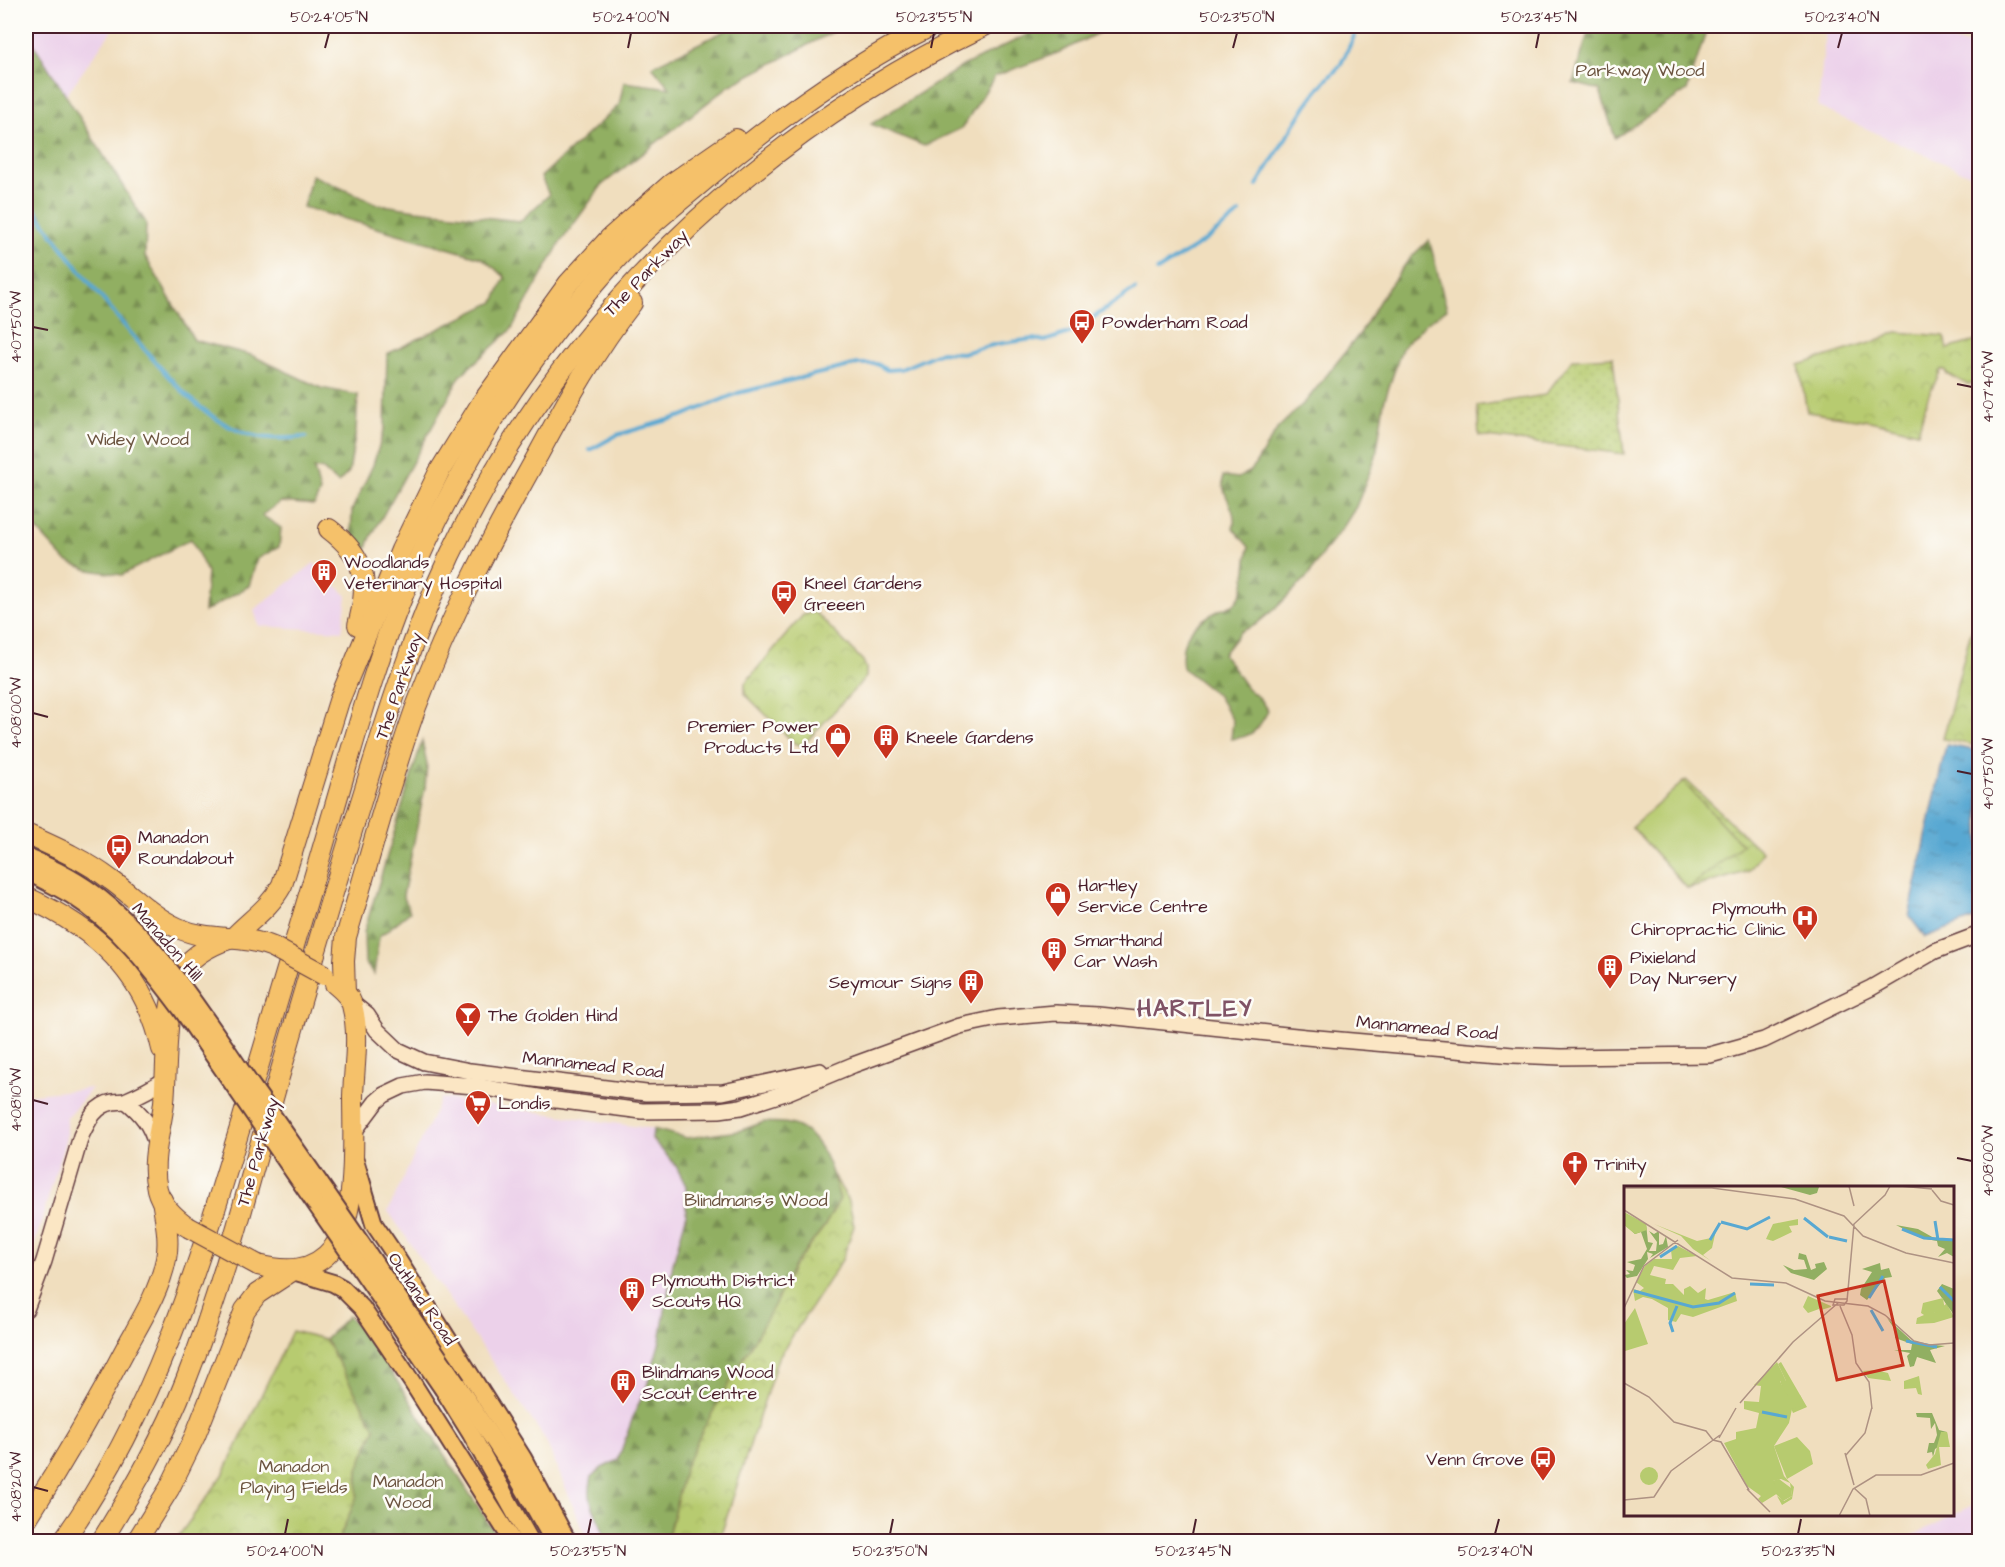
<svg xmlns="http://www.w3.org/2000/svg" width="2005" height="1567" viewBox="0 0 2005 1567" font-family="'Architects Daughter',sans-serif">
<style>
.built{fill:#ecd1ea}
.grass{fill:url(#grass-dots);stroke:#80754d;stroke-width:1.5}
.forest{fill:url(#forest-firs);stroke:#6e6746;stroke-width:1.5}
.park{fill:url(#park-crowns);stroke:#80754d;stroke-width:1.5}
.pitch{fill:#b7cb6f;stroke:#80754d;stroke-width:1.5}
.water{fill:url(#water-ripples);stroke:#51647e;stroke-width:1.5}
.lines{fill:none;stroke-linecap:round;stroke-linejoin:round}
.stream{stroke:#58a8d2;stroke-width:4}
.secondary-casing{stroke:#633c41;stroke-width:18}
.primary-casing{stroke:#633c41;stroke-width:20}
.highway-casing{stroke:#633c41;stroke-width:22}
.secondary{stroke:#fbe6c4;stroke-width:15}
.primary{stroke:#f5c16b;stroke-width:16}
.highway{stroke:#f5c16b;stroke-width:20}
.primary-bridge-casing{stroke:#633c41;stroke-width:20;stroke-linecap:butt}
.highway-bridge-casing{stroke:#633c41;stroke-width:22;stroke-linecap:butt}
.primary-bridge{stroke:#f5c16b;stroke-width:16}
.highway-bridge{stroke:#f5c16b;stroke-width:20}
.ticks{fill:none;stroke:#4a1f2b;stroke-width:2}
.labels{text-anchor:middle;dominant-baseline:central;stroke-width:5;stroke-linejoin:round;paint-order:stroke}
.park-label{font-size:18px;fill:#6b533f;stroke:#fdfcf7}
.street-label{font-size:18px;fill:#4a1f2b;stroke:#fdfcf7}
.poi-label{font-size:18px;fill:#4a1f2b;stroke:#fdfcf7;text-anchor:start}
.district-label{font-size:24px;font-weight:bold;letter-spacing:1.5px;fill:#805366;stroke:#fdfcf7}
.inset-river{fill:none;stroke:#58a8d2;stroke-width:3}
.inset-road{fill:none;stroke:#ae9283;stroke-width:1.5}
.view{fill:#c8321e;fill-opacity:0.15;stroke:#c8321e;stroke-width:3}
.inset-edge{fill:none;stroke:#4a1f2b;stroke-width:3}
.neatline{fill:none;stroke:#4a1f2b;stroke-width:2}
.ticks-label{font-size:15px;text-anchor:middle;fill:#4a1f2b}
</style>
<defs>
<pattern id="grass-dots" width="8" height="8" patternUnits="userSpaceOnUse" patternTransform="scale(1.5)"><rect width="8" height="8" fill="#b7cb6f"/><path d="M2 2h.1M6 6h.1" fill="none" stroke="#9fae60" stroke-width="1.8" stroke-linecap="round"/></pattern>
<pattern id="forest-firs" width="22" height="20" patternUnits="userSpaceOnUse" patternTransform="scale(1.5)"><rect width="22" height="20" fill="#91af62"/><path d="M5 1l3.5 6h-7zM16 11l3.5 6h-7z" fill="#788e51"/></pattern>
<pattern id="park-crowns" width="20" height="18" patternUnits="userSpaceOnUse" patternTransform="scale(1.5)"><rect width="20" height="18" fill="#b7cb6f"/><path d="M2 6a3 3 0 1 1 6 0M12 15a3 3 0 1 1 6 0" fill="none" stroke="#9fae60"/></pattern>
<pattern id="water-ripples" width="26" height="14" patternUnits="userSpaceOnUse" patternTransform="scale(1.5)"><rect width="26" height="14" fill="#58a8d2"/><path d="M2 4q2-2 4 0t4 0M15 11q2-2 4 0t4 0" fill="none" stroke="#4b88ab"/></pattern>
</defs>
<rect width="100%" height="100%" fill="#fdfcf7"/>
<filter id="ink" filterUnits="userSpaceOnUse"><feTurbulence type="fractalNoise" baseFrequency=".0167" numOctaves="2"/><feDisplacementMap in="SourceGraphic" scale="12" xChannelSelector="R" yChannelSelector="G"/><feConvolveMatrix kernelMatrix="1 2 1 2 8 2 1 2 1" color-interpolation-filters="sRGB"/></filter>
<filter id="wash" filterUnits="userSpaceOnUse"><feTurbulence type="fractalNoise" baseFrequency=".008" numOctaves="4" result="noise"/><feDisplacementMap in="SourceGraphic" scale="24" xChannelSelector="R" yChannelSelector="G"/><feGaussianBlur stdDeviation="1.35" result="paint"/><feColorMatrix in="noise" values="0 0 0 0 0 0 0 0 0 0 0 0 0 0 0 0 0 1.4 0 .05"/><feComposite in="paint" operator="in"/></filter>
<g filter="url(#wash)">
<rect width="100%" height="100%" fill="#f0debe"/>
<g class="built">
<polygon points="26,26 115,26 66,95 26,32"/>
<polygon points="1826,26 1859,26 1979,46 1979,179 1818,107"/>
<polygon points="314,563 347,596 342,631 259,626 254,610"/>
<polygon points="92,1088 66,1119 66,1138 26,1273 26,1095"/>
<polygon points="441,1098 653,1129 652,1140 676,1166 686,1186 686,1217 673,1263 660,1341 647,1386 634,1414 618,1460 602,1468 592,1476 589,1493 592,1505 604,1531 605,1541 588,1541 545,1439 388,1211"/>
<polygon points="1979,1502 1979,1541 1902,1541 1973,1505"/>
</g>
<polygon class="grass" points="1613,357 1624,454 1479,436 1477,406 1545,395 1573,359"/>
<g class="forest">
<polygon points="735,26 844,26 729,86 602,185 560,243 511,330 461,375 371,537 364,555 351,539 352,510 373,465 385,427 387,354 494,302 505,277 482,258 303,207 312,175 377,204 416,210 520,221 549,195 541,177 619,105 624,82 670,88 652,66"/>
<polygon points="1045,26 1112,26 1060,52 995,76 962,128 924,146 871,124 963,66"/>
<polygon points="1590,26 1708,26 1687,90 1615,138 1600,90 1573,83"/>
<polygon points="26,32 146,223 145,256 194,340 251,355 321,388 358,395 356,431 349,472 338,483 322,469 314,469 320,492 314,505 281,502 262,515 281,528 279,547 257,559 249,586 204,612 207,572 191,539 122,575 89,570 66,561 26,518"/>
<path d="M1429,240C1436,263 1440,286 1447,309L1425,324L1402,348L1384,402L1376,456L1356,507L1342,529L1324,551L1309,575L1278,606L1255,625L1241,631L1223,654L1247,688L1260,699L1268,711C1258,730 1253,737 1231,739L1233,721L1218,696L1183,668C1178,637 1193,623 1220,610C1224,608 1229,607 1233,605C1248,593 1245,564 1249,547L1233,528C1239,509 1220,496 1223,476L1238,478L1251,471L1278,428L1307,400L1361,332L1383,295L1410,258Z"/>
<polygon points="422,741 427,764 425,788 403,895 410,912 379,937 374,974 365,963 364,932"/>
<path d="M764,1122C773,1123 785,1122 793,1125C823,1135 832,1171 840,1199L824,1227L794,1266L676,1511L671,1522L667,1541H605C604,1527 597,1518 592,1505C588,1495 590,1486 592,1476L602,1468L618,1460L634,1414L647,1386L660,1341L673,1263L686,1217V1186L676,1166L652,1139L653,1129L687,1138L739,1131Z"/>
<polygon points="348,1316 370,1339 500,1541 338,1541 357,1496 358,1469 375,1428 325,1339"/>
</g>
<g class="park">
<polygon points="1897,332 1944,336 1947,349 1979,340 1979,382 1968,385 1946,373 1945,370 1941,370 1928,397 1918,432 1870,421 1807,412 1799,365 1873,342"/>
<polygon points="815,612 863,661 866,668 866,677 807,741 800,745 794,743 745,694 745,683 803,615"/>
<polygon points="1979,615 1979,746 1943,739 1970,634"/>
<polygon points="1686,780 1762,852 1749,871 1688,889 1632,827"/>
<polygon points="833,1175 849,1201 854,1226 842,1260 778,1358 719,1541 667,1541 685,1467 702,1431 776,1302 794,1266 824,1227 840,1199"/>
<polygon points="292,1331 325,1339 375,1428 358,1469 357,1496 338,1541 175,1541 223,1475"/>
</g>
<polygon class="pitch" points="1683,782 1742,845 1688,889 1632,827"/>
<polygon class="water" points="1946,745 1979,751 1979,917 1925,937 1909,916"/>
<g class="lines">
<g class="stream">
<polyline points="1257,185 1307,104 1323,83 1340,66 1359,26"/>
<path d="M26,197C60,246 96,292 134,337C164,372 196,413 239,431C260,440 283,439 306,437"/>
<polyline points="1157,271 1206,240 1240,213"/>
<polyline points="590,450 617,435 682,416 738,393 763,387 858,364 877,364 887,370 901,369 941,352 962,353 997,344 1033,339 1045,341 1072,332 1135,289"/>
</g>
</g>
</g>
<g filter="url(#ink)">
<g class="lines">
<g class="secondary-casing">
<g id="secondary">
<polyline points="352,1003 367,1015 377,1030 398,1050 424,1062 470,1071 646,1093 723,1092 820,1071"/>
<path d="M126,1101C141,1113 151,1125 156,1145"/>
<polyline points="355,1130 376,1102 384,1095 403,1086 425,1082 475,1086 556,1100 642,1111 719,1110 741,1107 788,1092 853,1065 960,1026 998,1018 1056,1013 1098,1015 1306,1037 1513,1055 1561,1057 1710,1055 1764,1040 1871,988 1935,951 1980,934"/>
<path d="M26,1309L44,1261L81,1136C88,1121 95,1105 113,1102C118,1101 123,1102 127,1100C141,1094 154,1087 166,1079"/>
</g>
</g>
<g class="primary-casing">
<g id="primary">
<polyline points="355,1160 374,1224 391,1249 523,1458 568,1542"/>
<polyline points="293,1271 333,1283 342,1288 362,1308 412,1382 513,1542"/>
<polyline points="457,1384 516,1475 554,1542"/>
<polyline points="443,1389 471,1434 531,1542"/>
</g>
</g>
<g class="highway-casing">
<g id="highway">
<path d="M329,529C366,557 370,582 358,625"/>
<path d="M26,834C55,847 85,860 111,880C133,896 153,917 178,928C209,942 241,934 273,947"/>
<path d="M26,897C96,929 145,972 162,1049"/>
<path d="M233,938C251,919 269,909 282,885L339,701L401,550L439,472L481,404L568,284L610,238L671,184L736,139"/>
<path d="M345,993L344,961L346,937C369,861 389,782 416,707C449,619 493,535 539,453C567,401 596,349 632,303"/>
<path d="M188,1227C175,1218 161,1205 157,1189C150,1160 161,1130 164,1102C167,1069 165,1007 178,978C188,956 210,945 232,938"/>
<path d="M258,1265C285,1272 313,1273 333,1248C358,1217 353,1136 353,1096C354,1066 360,1035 352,1005C350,996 342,990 335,984"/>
<path d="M26,1520C62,1464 96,1406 127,1346C142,1319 160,1290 166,1259C170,1239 165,1219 162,1200"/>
<path d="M62,1542C157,1411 202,1254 248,1101C275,1009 303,916 330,823C353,745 374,665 405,590C449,485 509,384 583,297C601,277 618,255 638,237C662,214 689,194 714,172C781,116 853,64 931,26"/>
<path d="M101,1542C133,1490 164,1437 186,1380C224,1284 249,1183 277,1084C305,987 333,891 363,795C388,713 414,632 450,555C562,320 751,138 984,26"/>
<polyline points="136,1542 169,1489 195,1436 245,1310 257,1294 292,1271"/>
</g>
</g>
<use href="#secondary" class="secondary"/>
<use href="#primary" class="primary"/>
<use href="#highway" class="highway"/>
<g class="primary-bridge-casing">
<g id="primary-bridge">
<path d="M26,857C51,867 79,881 101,899C163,949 206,1020 251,1085C321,1183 389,1284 457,1384"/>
<path d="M26,871C41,879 56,886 71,895C117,924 150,967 182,1010L443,1389"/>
</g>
</g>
<g class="highway-bridge-casing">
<g id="highway-bridge">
<polyline points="273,947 324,975"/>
<polyline points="188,1227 258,1265"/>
</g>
</g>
<use href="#primary-bridge" class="primary-bridge"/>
<use href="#highway-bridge" class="highway-bridge"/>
</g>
</g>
<path class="ticks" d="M325,48L329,33M628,48L631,33M931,48L934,33M1233,48L1237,33M1536,48L1539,33M1838,48L1842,33M33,327L48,330M1957,384L1972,387M33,713L48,717M1957,771L1972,774M33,1100L48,1104M1957,1158L1972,1161M33,1487L48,1491M285,1534L288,1519M588,1534L591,1519M890,1534L893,1519M1193,1534L1196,1519M1495,1534L1499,1519M1798,1534L1801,1519"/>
<defs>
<g id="bus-pin" transform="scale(1.35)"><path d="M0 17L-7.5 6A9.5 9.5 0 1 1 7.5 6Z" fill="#c8321e" stroke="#fdfcf7"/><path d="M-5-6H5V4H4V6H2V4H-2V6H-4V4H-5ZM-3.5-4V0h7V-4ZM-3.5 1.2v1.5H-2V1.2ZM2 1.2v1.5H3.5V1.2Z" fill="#fff"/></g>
<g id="building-pin" transform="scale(1.35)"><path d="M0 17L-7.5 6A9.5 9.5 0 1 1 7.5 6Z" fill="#c8321e" stroke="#fdfcf7"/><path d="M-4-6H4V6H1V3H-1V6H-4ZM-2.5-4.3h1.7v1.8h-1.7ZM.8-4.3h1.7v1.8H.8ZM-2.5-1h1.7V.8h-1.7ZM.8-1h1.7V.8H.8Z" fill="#fff"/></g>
<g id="shop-pin" transform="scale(1.35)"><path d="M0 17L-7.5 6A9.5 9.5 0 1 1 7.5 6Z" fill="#c8321e" stroke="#fdfcf7"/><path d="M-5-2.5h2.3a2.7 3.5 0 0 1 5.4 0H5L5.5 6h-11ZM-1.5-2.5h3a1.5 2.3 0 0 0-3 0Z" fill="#fff"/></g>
<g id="hospital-pin" transform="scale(1.35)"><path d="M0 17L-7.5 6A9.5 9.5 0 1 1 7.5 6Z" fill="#c8321e" stroke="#fdfcf7"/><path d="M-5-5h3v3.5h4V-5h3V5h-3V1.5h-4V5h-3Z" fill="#fff"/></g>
<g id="bar-pin" transform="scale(1.35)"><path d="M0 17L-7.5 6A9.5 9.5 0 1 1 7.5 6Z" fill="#c8321e" stroke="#fdfcf7"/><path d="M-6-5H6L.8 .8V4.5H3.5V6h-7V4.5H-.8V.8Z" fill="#fff"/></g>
<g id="supermarket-pin" transform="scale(1.35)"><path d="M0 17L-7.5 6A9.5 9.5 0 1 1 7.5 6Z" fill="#c8321e" stroke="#fdfcf7"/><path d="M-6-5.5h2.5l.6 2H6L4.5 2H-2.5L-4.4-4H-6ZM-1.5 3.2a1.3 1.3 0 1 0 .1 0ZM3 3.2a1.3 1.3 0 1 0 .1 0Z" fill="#fff"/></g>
<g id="church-pin" transform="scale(1.35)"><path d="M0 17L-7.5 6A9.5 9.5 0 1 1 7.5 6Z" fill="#c8321e" stroke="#fdfcf7"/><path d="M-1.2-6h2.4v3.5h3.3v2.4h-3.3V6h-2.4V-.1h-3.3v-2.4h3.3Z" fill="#fff"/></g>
</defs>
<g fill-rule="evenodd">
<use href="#bus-pin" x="1082" y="322"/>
<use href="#building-pin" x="324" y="572"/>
<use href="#bus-pin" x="784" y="593"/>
<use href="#shop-pin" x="838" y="736"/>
<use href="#building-pin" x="886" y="737"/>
<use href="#bus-pin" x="119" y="847"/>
<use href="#shop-pin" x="1058" y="895"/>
<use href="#hospital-pin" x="1805" y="918"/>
<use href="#building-pin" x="1054" y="950"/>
<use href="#building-pin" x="1610" y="967"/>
<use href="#building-pin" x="971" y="982"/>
<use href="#bar-pin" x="468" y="1015"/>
<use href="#supermarket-pin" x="478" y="1103"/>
<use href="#church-pin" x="1575" y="1164"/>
<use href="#building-pin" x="632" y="1290"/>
<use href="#building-pin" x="623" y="1382"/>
<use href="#bus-pin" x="1543" y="1459"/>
</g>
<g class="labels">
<g class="park-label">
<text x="1640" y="70">Parkway Wood</text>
<text x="138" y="439">Widey Wood</text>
<text x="756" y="1200">Blindmans's Wood</text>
<text x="294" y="1466">Manadon<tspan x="294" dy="21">Playing Fields</tspan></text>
<text x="408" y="1481">Manadon<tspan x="408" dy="21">Wood</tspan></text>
</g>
<g class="street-label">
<text transform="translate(646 273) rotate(-46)">The Parkway</text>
<text transform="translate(399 686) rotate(-71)">The Parkway</text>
<text transform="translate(167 942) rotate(49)">Manadon Hill</text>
<text transform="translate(1427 1028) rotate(5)">Mannamead Road</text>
<text transform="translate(593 1065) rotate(6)">Mannamead Road</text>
<text transform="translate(258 1152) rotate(-74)">The Parkway</text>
<text transform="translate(422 1299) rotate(56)">Outland Road</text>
</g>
<g class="poi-label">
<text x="1102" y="322">Powderham Road</text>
<text x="344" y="562">Woodlands<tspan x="344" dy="21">Veterinary Hospital</tspan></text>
<text x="804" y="583">Kneel Gardens<tspan x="804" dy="21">Greeen</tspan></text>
<text x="818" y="726" text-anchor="end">Premier Power<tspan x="818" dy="21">Products Ltd</tspan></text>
<text x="906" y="737">Kneele Gardens</text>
<text x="138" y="837">Manadon<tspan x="138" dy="21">Roundabout</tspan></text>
<text x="1078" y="885">Hartley<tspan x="1078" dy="21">Service Centre</tspan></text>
<text x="1786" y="908" text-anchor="end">Plymouth<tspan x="1786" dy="21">Chiropractic Clinic</tspan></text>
<text x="1074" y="940">Smarthand<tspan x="1074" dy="21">Car Wash</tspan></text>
<text x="1630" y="957">Pixieland<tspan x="1630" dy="21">Day Nursery</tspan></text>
<text x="952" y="982" text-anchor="end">Seymour Signs</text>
<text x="488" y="1015">The Golden Hind</text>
<text x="498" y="1103">Londis</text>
<text x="1594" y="1164">Trinity</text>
<text x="652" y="1280">Plymouth District<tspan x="652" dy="21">Scouts HQ</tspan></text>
<text x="642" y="1372">Blindmans Wood<tspan x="642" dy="21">Scout Centre</tspan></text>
<text x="1524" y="1459" text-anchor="end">Venn Grove</text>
</g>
<g class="district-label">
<text x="1195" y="1009">HARTLEY</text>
</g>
</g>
<g transform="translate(1624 1186)">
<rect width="330" height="330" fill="#f0debe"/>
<path d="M30,38L73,55L87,52L92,44L88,62L79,69L87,75L69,63L57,50ZM320,113L330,131L310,137V127L322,118ZM157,176L183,221L169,227L158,201L156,194L162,195L154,178ZM155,293L167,302L168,310L159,315L152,308L148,295Z" fill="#b7cb6f"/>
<path d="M157,1V0L195,1L193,7L186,9ZM22,38L24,56L29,57L25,65H32L33,56L25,45L30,48L35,45V59L39,58L42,50L44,61L26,72L29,68L23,66L24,73L13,90L3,92L0,89L6,88L2,84L9,85L11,79L3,76L17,73L23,63L17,46L11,48L1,39ZM272,39L294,43L310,52L330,53V71L323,67L314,71L321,63L314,60L313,55L297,52ZM175,67L182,69L187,84L192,82L191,78L200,76L203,83L190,94L167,87L159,79L170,84L183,83L180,74L174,73ZM256,77L257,84L265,82L268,91L261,92L243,114L236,109L237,103L248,86L238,83ZM318,98L330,103V129L313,105ZM263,132L290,157L321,160L306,164L312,177L293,171L290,180L286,181L283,170L286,167L270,164H287L288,158L271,152L272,145ZM292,227H308L315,244L323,246L324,255L311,263L309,271L308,266L303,267L305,257H310L313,249L311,237L307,243L306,232L293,231Z" fill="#91af62"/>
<path d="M11,122L24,158L1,165L0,138ZM173,251L186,265L189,278L163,293L150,260Z" fill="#b7cb6f"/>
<path d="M0,26L22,38L23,44L11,48L0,39ZM174,33V39L165,40L168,46L149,55L142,53L149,38ZM54,60L73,70L56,72L49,84L30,80L26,89L42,93L41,98H49L60,109V103L66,100L74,107L82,102L81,113L84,114L111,106L113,115L69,131L57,128L52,136L44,134V122L28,113L19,111L11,115L9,103L16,105L20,102L12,96L21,80L30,73H48L47,64ZM184,110L207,120V121L197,124L195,117V123L184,127L179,121ZM319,112L321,125L310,127V137L292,138L293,132L300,129L297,127L299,117ZM153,176L162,195H156L161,206L165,211L176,209L179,215L178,220L168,223L165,237L150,260L160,290L170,301L168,313L158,319L153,310L160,315L168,310L166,297L157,293L149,295L154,307L138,317L134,313L137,310L123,300L100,257L112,253V246L132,242L135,227L120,223V215L135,216L137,200L130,199ZM252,184L264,187L267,195L244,192L239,185ZM295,190L298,209L294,208L292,202L280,203V195ZM317,246H323L326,261H315L317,279L304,283L302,279L311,268ZM16 290a9 9 0 1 1 18 0a9 9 0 1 1-18 0Z" fill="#b7cb6f"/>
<path class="inset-river" d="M180,32L204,51M311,35L314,54M97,36L123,43L146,31M278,43L300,52L330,54M205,51L223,55M86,54L96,37M36,71L53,60M126,98L150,99M316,101L330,115M10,105L69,121L95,117L111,107M245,112L259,90M247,124L259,145M49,146L46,137L53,120M282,155L313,161M138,226L163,231"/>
<path class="inset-road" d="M225,0L230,20M276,0L308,3M0,2H88L171,13L220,30L239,50M308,4L317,15L330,19M0,24L108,92L162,97L201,115L244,120L261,129L290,155L305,159L330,157M239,50L282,67L330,77M223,113H211L209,119H220L223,115L230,38L261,9L266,0M216,120L228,149L232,177L245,196L248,223M0,122L20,80L54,54M0,197L25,211L50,236L82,245L89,254L97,256L125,304M116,217L169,156L214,117M95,252L112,222M221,267L230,299M222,269L241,247L248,221M230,302L242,313L246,330M123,303L146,326M0,314L30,311L47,285L96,249M215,330L229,303L252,289H297L330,277"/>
<path class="view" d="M260,95L279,179L213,194L194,110Z"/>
<rect width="330" height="330" class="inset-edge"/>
</g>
<rect width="2005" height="1567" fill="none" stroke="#fdfcf7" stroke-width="66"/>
<rect x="33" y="33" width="1939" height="1501" class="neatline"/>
<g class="ticks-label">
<text x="329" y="22">50°24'05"N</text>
<text x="631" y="22">50°24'00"N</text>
<text x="934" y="22">50°23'55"N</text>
<text x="1237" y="22">50°23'50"N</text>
<text x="1539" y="22">50°23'45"N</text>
<text x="1842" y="22">50°23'40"N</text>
<text transform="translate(16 327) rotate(-90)" y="5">4°07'50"W</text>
<text transform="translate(1988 387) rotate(-90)" y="5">4°07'40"W</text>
<text transform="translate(16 713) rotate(-90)" y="5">4°08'00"W</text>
<text transform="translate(1988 774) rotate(-90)" y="5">4°07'50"W</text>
<text transform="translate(16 1100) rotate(-90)" y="5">4°08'10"W</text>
<text transform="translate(1988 1161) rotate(-90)" y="5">4°08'00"W</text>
<text transform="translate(16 1487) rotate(-90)" y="5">4°08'20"W</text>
<text x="285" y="1556">50°24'00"N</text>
<text x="588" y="1556">50°23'55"N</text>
<text x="890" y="1556">50°23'50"N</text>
<text x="1193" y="1556">50°23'45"N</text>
<text x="1495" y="1556">50°23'40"N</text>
<text x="1798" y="1556">50°23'35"N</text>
</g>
</svg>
